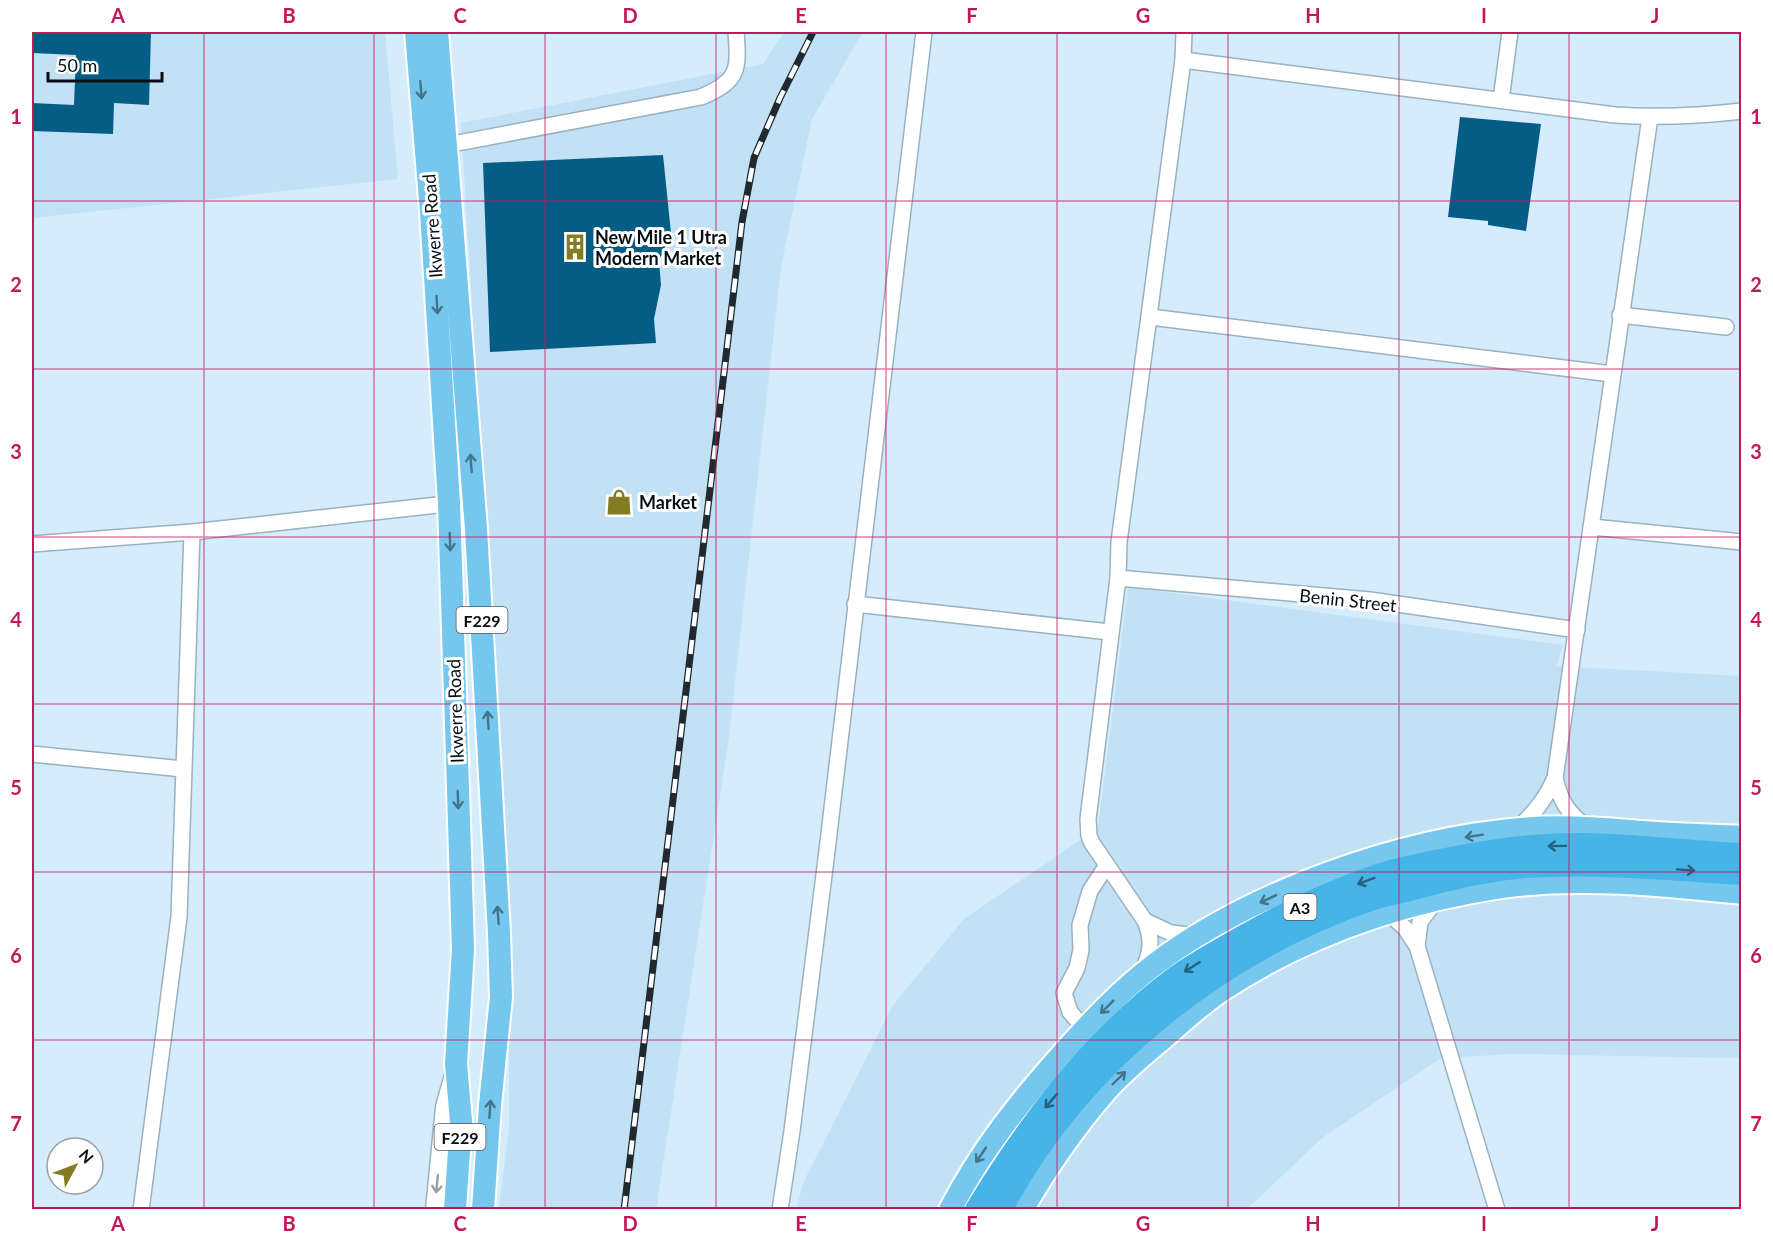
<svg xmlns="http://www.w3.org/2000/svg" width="1773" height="1241" viewBox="0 0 1773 1241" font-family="Lato,sans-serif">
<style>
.built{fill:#c2e1f5}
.building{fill:#055d85}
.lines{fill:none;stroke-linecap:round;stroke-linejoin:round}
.minor-casing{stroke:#9ab1c0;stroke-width:18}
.tertiary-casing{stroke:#9ab1c0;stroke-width:21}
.primary-casing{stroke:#fff;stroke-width:26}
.trunk-casing{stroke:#fff;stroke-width:27}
.minor{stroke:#fff;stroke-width:15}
.tertiary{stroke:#fff;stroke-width:18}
.primary{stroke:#75c7ee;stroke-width:22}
.trunk{stroke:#47b4e8;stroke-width:24}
.rail-casing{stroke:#1f292f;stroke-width:7}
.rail{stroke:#fff;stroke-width:4.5;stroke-dasharray:14;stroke-linecap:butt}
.oneway{stroke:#43748b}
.oneway2{stroke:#26617e}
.oneway3{stroke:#9b9fa1}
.grid{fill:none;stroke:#c2185b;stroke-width:1.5;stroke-opacity:0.55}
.labels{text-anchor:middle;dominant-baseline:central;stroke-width:6;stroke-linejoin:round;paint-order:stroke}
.shield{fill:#fff;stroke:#51565a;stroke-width:1.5}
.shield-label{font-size:16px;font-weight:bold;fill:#060e13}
.street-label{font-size:18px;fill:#060e13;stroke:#fff}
.poi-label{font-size:18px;font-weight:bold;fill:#060e13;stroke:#fff;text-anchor:start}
.neatline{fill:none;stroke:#c2185b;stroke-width:2}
.grid-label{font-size:20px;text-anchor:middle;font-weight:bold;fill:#c2185b}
</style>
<rect width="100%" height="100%" fill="#d4ecfc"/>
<g class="built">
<polygon points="32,32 385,32 398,179 32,218"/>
<polygon points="784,32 863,32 812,119 781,267 729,737 656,1209 499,1209 509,1130 509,926 461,123 763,64"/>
<polygon points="1128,587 1563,645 1556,666 1741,676 1741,1058 1515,1054 1441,1058 1322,1138 1247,1209 796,1210 804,1181 893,1005 964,919 1098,828"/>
</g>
<g class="building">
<polygon points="32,32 151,32 149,105 114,103 113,134 32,131 32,103 74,105 76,55 32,53"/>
<polygon points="1460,117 1541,124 1526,231 1488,225 1488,221 1448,217"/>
<polygon points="663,155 671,233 659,261 661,285 654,319 656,343 490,352 483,163"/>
</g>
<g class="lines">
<g class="minor-casing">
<g id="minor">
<path d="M1183,60L1615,115C1658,118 1699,116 1742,111"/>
<polyline points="1501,100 1510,32"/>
<path d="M447,145L701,97C739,81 739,70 736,32"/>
<polyline points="1620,315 1726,327"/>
<polyline points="1150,317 1612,374"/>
<polyline points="1592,527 1742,542"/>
<polyline points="32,544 192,532 474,501"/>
<polyline points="1118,578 1370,600 1577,630"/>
<polyline points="855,604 1110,632"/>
<polyline points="32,754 183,769"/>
<path d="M1555,778C1561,803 1567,811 1587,828"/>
<path d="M1517,829C1535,812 1545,800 1555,778L1650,117"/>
<polyline points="1387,912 1405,928 1417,946 1497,1210"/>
<polyline points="1145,921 1171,933 1196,936"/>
<polyline points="1417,946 1420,922 1437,899"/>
<path d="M1142,972C1151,954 1153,939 1145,921L1092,843L1089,836L1088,819L1118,578L1119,542L1183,60L1184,32"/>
<polyline points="1085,1029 1070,1012 1064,993 1077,968 1081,950 1080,925 1090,891 1107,865"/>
<polyline points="141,1210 179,917 192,532"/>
<polyline points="780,1210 792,1131 826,859 924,32"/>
</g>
</g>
<g class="tertiary-casing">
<polyline id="tertiary" points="435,1210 445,1107 454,1075"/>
</g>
<g class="primary-casing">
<g id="primary">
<polyline points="416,32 431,211 449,503 463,949 456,1064 461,1121 455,1210"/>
<polyline points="437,32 476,529 499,933 501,997 490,1105 483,1210"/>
<path d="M950,1210C981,1150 1021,1100 1066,1050C1093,1020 1121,990 1154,965C1250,892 1400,839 1521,829C1562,825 1602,829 1643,832C1676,835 1709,835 1742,837"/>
<path d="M1022,1210C1045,1170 1073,1129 1103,1094C1120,1074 1142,1056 1162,1039C1182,1022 1201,1004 1222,990C1306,935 1402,902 1501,887C1579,876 1664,885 1742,893"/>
</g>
</g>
<g class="trunk-casing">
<g id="trunk">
<path d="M977,1210C1029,1124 1092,1041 1173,980C1194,964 1219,951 1242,938C1290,911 1339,888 1391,872C1404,868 1418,866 1431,863C1469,855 1508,848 1547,846C1612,842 1676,852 1742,855"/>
<path d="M1000,1210C1077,1064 1216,953 1370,899C1384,894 1399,892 1413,888C1457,876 1501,866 1547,865C1611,863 1677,869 1742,873"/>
</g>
</g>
<use href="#minor" class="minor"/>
<use href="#tertiary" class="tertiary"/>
<use href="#primary" class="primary"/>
<use href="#trunk" class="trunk"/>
<g class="rail-casing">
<polyline id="rail" points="624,1210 742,222 754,158 780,98 813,32"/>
</g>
<use href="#rail" class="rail"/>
</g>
<defs><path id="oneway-shaft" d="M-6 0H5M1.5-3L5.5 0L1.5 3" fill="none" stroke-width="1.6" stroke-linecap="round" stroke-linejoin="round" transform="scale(1.5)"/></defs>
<g class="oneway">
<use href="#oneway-shaft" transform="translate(421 90) rotate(85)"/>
<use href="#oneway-shaft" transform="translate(437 305) rotate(87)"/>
<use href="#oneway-shaft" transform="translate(471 463) rotate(-95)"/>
<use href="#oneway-shaft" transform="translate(450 542) rotate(88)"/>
<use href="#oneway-shaft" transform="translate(488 720) rotate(-94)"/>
<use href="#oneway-shaft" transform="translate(458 800) rotate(88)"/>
<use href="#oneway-shaft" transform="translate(1474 836) rotate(171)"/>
<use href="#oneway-shaft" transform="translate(1268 899) rotate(155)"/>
<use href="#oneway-shaft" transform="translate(498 915) rotate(-94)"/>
<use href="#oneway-shaft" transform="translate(1107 1007) rotate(135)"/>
<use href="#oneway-shaft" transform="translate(1119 1078) rotate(-44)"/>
<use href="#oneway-shaft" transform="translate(490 1109) rotate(-86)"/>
<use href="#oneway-shaft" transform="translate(981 1155) rotate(124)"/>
</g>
<g class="oneway2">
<use href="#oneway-shaft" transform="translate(1557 846) rotate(179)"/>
<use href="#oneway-shaft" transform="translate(1686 870) rotate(4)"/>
<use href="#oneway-shaft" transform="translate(1366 881) rotate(160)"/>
<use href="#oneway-shaft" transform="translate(1192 967) rotate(148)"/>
<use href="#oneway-shaft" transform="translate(1051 1101) rotate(130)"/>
</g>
<use class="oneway3" href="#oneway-shaft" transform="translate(437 1184) rotate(96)"/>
<path class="grid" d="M204,32V1210M374,32V1210M545,32V1210M716,32V1210M886,32V1210M1057,32V1210M1228,32V1210M1399,32V1210M1569,32V1210M32,201H1742M32,369H1742M32,537H1742M32,704H1742M32,872H1742M32,1040H1742"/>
<defs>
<g id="building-bare" transform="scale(2.07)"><path d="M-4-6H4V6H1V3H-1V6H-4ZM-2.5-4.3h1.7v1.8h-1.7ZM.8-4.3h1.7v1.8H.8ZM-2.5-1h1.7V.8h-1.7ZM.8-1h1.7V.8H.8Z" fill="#837c22" stroke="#fff" stroke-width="2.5" paint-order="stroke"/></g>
<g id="shop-bare" transform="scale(2.07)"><path d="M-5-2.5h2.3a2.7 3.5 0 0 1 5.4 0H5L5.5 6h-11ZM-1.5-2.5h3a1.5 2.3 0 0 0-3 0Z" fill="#837c22" stroke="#fff" stroke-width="2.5" paint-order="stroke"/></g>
</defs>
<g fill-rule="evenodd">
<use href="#building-bare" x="575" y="247"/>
<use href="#shop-bare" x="619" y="502"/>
</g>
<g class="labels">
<g class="shield">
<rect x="456.5" y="607" width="51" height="26" rx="4.5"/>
<rect x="1283.5" y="894" width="33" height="26" rx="4.5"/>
<rect x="434.5" y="1124" width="51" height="26" rx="4.5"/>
</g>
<g class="shield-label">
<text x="482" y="620">F229</text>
<text x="1300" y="907">A3</text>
<text x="460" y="1137">F229</text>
</g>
<g class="street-label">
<text transform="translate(432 226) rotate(-94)">Ikwerre Road</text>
<text transform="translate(1348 600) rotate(6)">Benin Street</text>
<text transform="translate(455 711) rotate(-92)">Ikwerre Road</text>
</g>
<g class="poi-label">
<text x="595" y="237">New Mile 1 Utra<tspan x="595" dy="21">Modern Market</tspan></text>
<text x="639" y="502">Market</text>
</g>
</g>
<rect width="1773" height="1241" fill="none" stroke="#ffffff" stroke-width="66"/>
<g transform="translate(75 1166) rotate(49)"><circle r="28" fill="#ffffff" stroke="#9b9fa1" stroke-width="1.5"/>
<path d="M0-4.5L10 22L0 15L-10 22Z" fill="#837c22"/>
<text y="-9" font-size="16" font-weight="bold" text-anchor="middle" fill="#060e13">N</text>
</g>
<path d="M48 72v9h114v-9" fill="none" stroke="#060e13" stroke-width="3"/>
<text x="57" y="72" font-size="18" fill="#060e13" stroke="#ffffff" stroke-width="4.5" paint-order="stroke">50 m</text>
<rect x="33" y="33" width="1707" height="1175" class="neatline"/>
<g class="grid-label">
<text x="118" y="23">A</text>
<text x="289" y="23">B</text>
<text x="460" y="23">C</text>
<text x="630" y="23">D</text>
<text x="801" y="23">E</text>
<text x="972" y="23">F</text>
<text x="1143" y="23">G</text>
<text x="1313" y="23">H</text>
<text x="1484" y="23">I</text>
<text x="1655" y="23">J</text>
<text x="16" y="124">1</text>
<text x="1756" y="124">1</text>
<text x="16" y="292">2</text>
<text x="1756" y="292">2</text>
<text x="16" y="459">3</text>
<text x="1756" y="459">3</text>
<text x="16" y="627">4</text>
<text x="1756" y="627">4</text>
<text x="16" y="795">5</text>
<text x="1756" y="795">5</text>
<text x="16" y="963">6</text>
<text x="1756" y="963">6</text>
<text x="16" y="1131">7</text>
<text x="1756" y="1131">7</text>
<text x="118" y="1231">A</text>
<text x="289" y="1231">B</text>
<text x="460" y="1231">C</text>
<text x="630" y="1231">D</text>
<text x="801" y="1231">E</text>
<text x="972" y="1231">F</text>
<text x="1143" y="1231">G</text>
<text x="1313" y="1231">H</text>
<text x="1484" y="1231">I</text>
<text x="1655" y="1231">J</text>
</g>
</svg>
